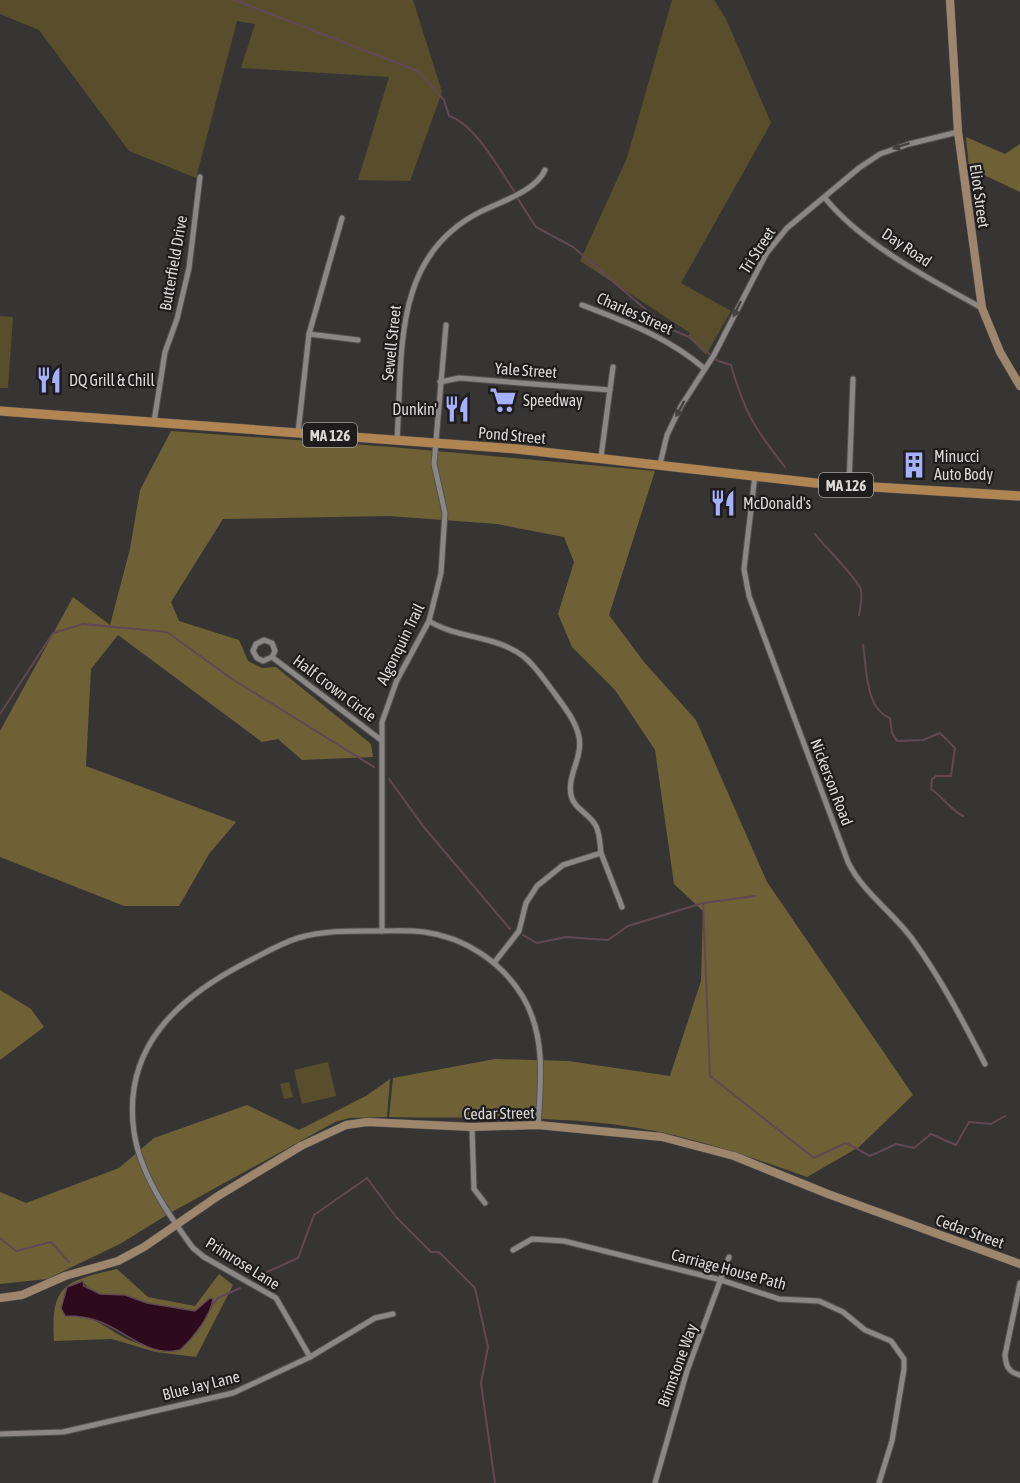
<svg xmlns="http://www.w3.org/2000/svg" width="1020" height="1483" viewBox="0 0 1020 1483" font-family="'Asap Condensed',sans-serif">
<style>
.green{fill:#594e2c}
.forest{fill:#6f6136;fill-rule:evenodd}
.water{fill:#2d0a1c;stroke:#614854;stroke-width:1.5}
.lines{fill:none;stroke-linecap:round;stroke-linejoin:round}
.stream{stroke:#614854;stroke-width:2}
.street-casing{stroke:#535150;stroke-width:7}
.secondary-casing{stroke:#535150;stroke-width:9}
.primary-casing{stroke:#535150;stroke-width:10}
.street{stroke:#8a8786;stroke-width:5}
.secondary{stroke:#9e866c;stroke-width:8}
.primary{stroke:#b18551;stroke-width:9}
.oneway{fill:#444141}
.labels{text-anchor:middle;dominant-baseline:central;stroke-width:4.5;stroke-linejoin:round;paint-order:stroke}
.shield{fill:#1e1c1c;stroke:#a1a09f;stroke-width:1.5}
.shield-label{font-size:15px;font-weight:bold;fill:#d9d8d7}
.street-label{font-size:16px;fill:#d9d8d7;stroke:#1e1c1c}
.poi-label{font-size:16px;fill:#d9d8d7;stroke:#1e1c1c;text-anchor:start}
</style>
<rect width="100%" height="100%" fill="#373533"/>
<g class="green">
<polygon points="0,0 413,0 442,92 410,181 358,180 389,77 241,68 255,24 237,21 196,178 129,151 39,30 0,14"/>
<polygon points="672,0 714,0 726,19 771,123 681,283 731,311 706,355 688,337 690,333 580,261 627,158"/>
<polygon points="0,316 13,317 8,388 0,388"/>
<polygon points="328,1062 336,1096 302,1104 294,1070"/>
<polygon points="289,1082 293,1097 284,1099 280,1084"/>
</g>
<g class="forest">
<polygon points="966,137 1005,154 1020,144 1020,192 969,168"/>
<path d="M171,431L392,447L655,471L609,615L644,662L696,720L767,882L913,1095L859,1147L807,1177C745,1155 683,1133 618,1125C542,1115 465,1119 389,1117L393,1078L495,1059L568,1061L670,1076L701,981L703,911L674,884L655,750L615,690L572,647L558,614L574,562L564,537L497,524L389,516L223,519L171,602L179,621L239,640L248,661L262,668L276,667L371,744L373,757L302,760L278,739L262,742L118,635L91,669L86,766L236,822L209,854L179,906H124L0,857V731L73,597L110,625L130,549L140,490Z"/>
<polygon points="0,990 31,1009 44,1027 0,1060"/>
<polygon points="390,1079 387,1117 350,1118 335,1122 170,1213 120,1244 47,1279 0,1284 0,1192 26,1203 119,1168 154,1138 247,1105 299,1130 366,1096"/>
<path d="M117,1269L148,1297L195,1306L219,1274L233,1285L196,1357L156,1352L112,1339L54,1341C50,1283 67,1281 117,1269ZM83,1282L92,1292L100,1294L125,1295L147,1303L195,1311L210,1298L212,1307L199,1328L180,1350C164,1349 150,1348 134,1342C105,1331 103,1316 65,1316L61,1308L68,1290Z"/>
</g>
<path class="water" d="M83,1281L84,1286L100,1294L125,1295L147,1303L195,1311L210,1298L213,1299C210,1317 194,1337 180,1350C148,1358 125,1330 98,1321C87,1317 76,1316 65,1316L61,1308L67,1287Z"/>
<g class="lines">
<g class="stream">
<polyline points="233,0 242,3"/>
<path d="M242,0V3L418,71L444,100L449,116C475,124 499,169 514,191"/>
<path d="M518,199L536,227L573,247L666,327L689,337L718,361L731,365C745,413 754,428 785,467"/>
<path d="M815,534C824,546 859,580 861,590C863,597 860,608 859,615"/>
<path d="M863,645C867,668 865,709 890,718L892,733L897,741L923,740L940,733L955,748L951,776H936L932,779L931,789C943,797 951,810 963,816"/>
<polyline points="0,714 53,633 83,624 167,632 232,679 374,767"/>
<polyline points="389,779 423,826 510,929"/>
<polyline points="703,903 710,1076 814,1158 846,1143 870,1156 896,1144 914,1148 931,1134 956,1145 969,1122 991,1124 1005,1116"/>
<polyline points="523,935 537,943 566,937 608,940 628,926 703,903 755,896"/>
<polyline points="0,1238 16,1251 51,1242 69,1262"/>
<polyline points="256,1277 298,1258 314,1215 367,1178 396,1217 431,1252 439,1252 475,1288 488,1347 481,1383 495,1483"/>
<polyline points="212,1305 218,1298 240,1288"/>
</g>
<g class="street-casing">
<g id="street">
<path d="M825,198C862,244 931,280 982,308"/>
<path d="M582,305C626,322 668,337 705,369"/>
<polyline points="309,334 358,340"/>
<polyline points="440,382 459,378 610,390"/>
<polyline points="154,422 165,352 177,319 189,268 200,177"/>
<polyline points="298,433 309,334 342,218"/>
<path d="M397,440C403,354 391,257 480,212C500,202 536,191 545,170"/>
<polyline points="601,457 613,367"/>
<polyline points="660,464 667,435 681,406 714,355 766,254 787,228 859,168 880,154 909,144 958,132"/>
<path d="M755,475L744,569L749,596L848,862C863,893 893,912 913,940C941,979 963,1021 985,1064"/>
<polyline points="849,486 853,379"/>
<path d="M429,621C458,639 495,635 523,656C536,666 545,681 555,694C564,707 576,721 579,737C583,758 567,775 571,795C573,808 590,814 596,826C600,834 600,845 601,853"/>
<polyline points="272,657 263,661 257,658 253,651 256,644 264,640 272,643 275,651 272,657 381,740"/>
<polyline points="382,931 382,722 397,680 429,621 441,573 445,513 434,464 446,325"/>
<polyline points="494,963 519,931 526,903 537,886 563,865 601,853 622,907"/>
<polyline points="472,1127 474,1189 485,1203"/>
<polyline points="513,1250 532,1239 564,1241 721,1280 779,1299 819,1301 843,1312 865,1330 891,1341 904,1359 904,1369 892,1441 879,1483"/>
<path d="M1020,1283L1005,1355C1006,1366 1008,1372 1020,1375"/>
<path d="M310,1357L276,1298L204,1257L193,1248C168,1214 140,1174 134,1132C122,1047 178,998 245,963C263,954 279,944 298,938C325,930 352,931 379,931C394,931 409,930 424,932C464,937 502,962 523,997C546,1036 541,1082 538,1125"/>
<polyline points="0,1434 63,1432 233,1393 310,1357 375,1318 393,1314"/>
<polyline points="655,1483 687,1371 729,1257"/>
</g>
</g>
<g class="secondary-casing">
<g id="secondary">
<polyline points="950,0 958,132 982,308 1000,352 1020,386"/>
<polyline points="0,1298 22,1295 65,1276 118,1261 144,1247 218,1196 301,1146 346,1125 367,1122 472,1127 538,1125 662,1137 734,1156 828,1194 1020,1264"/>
</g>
</g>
<g class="primary-casing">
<polyline id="primary" points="0,411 517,449 824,484 1020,496"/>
</g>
<use href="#street" class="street"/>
<use href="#secondary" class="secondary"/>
<use href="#primary" class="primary"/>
</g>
<defs><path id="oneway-solid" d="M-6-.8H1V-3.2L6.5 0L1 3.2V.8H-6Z" transform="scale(1.5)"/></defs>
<g class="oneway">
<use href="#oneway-solid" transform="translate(901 146) rotate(162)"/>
<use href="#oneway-solid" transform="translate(737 309) rotate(116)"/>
<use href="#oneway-solid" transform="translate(680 409) rotate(118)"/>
</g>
<defs>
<g id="restaurant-bare" transform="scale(2.07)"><path d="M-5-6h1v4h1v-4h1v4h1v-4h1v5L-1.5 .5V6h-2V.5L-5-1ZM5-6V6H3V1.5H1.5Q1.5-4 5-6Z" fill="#a5b1fc" stroke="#1e1c1c" stroke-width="2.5" paint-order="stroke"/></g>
<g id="supermarket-bare" transform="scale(2.07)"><path d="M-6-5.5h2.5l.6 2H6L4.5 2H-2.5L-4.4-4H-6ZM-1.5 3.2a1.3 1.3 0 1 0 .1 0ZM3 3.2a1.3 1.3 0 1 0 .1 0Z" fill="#a5b1fc" stroke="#1e1c1c" stroke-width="2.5" paint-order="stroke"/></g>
<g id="building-bare" transform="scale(2.07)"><path d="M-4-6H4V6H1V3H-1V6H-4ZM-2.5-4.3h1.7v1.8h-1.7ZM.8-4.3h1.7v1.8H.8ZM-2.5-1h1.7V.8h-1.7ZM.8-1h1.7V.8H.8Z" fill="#a5b1fc" stroke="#1e1c1c" stroke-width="2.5" paint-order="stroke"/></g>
</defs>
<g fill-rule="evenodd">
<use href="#restaurant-bare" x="49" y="380"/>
<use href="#supermarket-bare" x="503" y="400"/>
<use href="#restaurant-bare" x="457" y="409"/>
<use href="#building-bare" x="914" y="465"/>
<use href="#restaurant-bare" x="723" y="503"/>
</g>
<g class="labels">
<g class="shield">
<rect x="303" y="423" width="54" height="24" rx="4.5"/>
<rect x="819" y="473" width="54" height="24" rx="4.5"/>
</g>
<g class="shield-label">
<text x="330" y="435">MA 126</text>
<text x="846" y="485">MA 126</text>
</g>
<g class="street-label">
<text transform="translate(980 196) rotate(82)">Eliot Street</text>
<text transform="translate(907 247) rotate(34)">Day Road</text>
<text transform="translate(757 250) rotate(-57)">Tri Street</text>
<text transform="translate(173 263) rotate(-80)">Butterfield Drive</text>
<text transform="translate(635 313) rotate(24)">Charles Street</text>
<text transform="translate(391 343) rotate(-84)">Sewell Street</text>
<text transform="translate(526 370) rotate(4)">Yale Street</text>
<text transform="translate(512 435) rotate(5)">Pond Street</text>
<text transform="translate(400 644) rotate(-64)">Algonquin Trail</text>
<text transform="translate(335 688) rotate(37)">Half Crown Circle</text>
<text transform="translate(832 782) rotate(69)">Nickerson Road</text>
<text transform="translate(499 1113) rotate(-1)">Cedar Street</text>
<text transform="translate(970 1231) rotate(20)">Cedar Street</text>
<text transform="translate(243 1263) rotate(32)">Primrose Lane</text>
<text transform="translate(729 1269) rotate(15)">Carriage House Path</text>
<text transform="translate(677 1365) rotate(-70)">Brimstone Way</text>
<text transform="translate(201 1385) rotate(-14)">Blue Jay Lane</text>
</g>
<g class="poi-label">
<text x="69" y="380">DQ Grill &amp; Chill</text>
<text x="523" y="400">Speedway</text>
<text x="437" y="409" text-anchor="end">Dunkin'</text>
<text x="934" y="456">Minucci<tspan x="934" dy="18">Auto Body</tspan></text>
<text x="743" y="503">McDonald's</text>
</g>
</g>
</svg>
